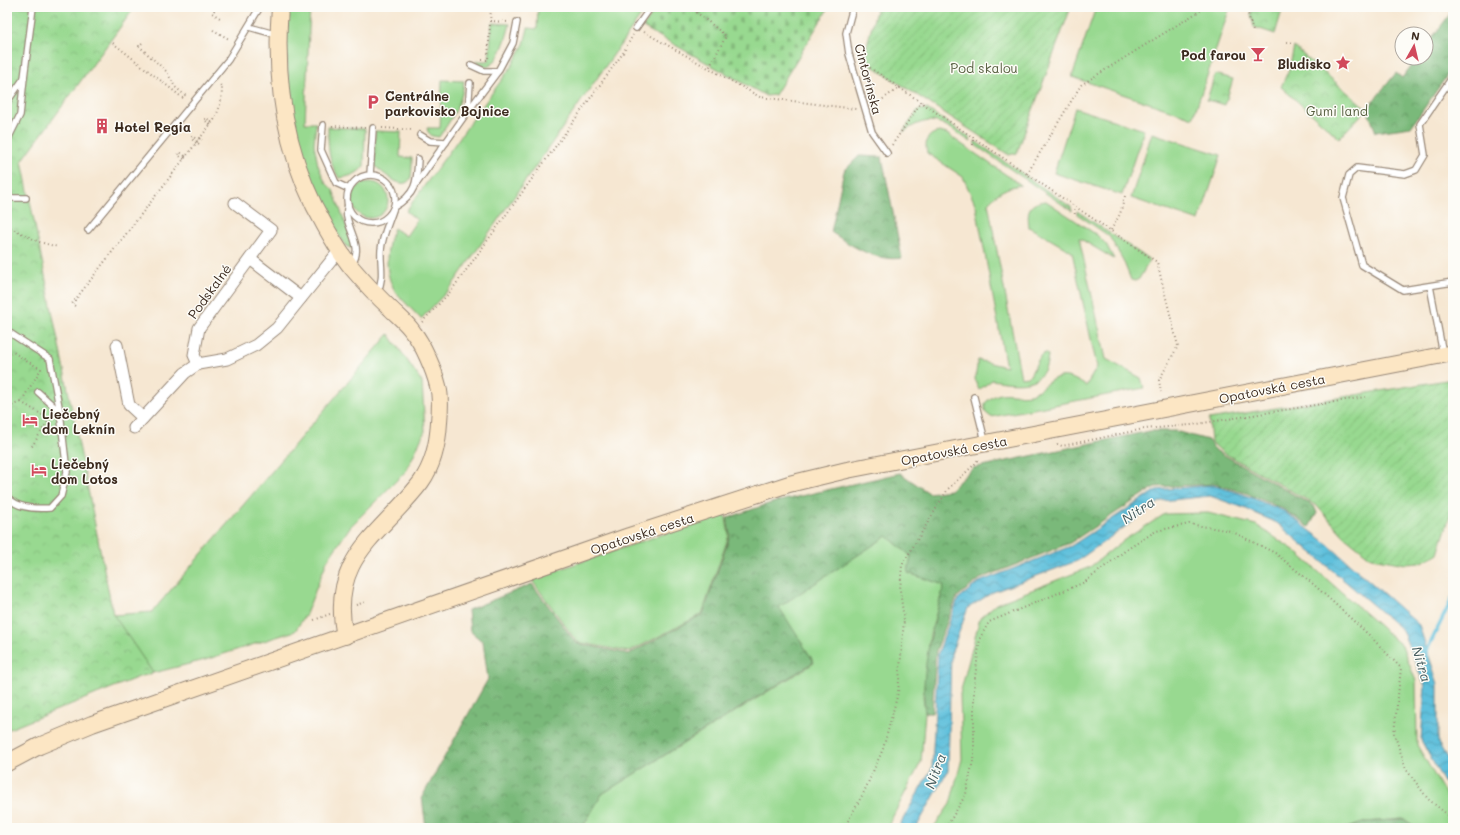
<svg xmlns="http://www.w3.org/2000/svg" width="1460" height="835" viewBox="0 0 1460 835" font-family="Mali,sans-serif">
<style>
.grass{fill:#98d990;stroke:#6a8257}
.forest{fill:url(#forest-crowns);stroke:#5a724c}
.cemetery{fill:url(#cemetery-stones);stroke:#6a8257}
.park{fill:url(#park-crowns);stroke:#6a8257}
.garden{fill:url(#garden-furrows);stroke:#6a8257}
.water{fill:url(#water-waves);stroke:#4c757d}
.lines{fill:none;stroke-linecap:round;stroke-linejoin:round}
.stream{stroke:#5ec0dc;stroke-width:3.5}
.lane-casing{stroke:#988878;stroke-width:8}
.street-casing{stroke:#988878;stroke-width:13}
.secondary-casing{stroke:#988878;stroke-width:18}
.path{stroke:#988878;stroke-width:2;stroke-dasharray:1 3;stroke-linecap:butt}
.lane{stroke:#fff;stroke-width:5.5}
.street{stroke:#fff;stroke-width:11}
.secondary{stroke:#fce6c4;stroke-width:16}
.path-bridge{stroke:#988878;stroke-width:2;stroke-dasharray:1 3;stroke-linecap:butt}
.labels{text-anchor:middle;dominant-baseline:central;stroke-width:3;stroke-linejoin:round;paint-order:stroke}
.poi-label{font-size:13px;font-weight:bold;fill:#3b2a1e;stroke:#fdfcf7;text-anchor:start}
.park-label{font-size:13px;fill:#575f40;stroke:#fdfcf7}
.street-label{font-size:13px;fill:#3b2a1e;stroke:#fdfcf7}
.water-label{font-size:14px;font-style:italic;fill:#475e60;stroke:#fdfcf7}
</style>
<defs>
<pattern id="forest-crowns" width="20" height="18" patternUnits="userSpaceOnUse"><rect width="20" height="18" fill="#7ab97a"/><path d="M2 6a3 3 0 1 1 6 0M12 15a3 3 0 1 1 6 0" fill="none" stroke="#659763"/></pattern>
<pattern id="cemetery-stones" width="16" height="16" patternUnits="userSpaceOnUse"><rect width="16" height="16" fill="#98d990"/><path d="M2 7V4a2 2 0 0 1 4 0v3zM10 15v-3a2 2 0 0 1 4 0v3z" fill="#84ba7c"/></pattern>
<pattern id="park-crowns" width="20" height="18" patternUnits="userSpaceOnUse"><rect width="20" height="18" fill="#98d990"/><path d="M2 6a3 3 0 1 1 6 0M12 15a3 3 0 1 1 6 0" fill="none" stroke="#84ba7c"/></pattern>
<pattern id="garden-furrows" width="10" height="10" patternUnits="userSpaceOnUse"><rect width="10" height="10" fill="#98d990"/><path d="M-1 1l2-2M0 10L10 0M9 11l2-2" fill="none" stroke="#84ba7c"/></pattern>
<pattern id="water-waves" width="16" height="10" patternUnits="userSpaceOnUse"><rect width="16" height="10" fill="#5ec0dc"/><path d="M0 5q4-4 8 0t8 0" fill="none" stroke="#4f9cb2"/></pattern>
</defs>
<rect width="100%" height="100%" fill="#fdfcf7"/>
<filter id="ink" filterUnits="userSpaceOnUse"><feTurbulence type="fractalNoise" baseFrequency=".025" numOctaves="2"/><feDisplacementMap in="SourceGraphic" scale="8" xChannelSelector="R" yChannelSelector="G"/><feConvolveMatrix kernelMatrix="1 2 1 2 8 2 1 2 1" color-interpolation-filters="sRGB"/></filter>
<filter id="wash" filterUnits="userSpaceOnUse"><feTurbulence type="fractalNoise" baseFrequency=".012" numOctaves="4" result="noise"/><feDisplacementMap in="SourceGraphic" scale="16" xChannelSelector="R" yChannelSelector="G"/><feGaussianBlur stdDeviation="0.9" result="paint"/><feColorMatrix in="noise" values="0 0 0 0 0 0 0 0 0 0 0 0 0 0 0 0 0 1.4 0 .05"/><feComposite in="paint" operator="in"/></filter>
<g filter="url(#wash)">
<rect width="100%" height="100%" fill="#f6e7d2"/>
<g class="grass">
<polygon points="289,7 310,7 305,123 316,123 314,144 318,165 325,182 333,190 353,244 353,247 350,248 346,246 326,216 307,170 290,114 286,42"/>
<path d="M538,7H647L451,287L421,319C414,311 406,304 399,296C383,278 385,249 394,228L406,236L417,220L406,211L511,67L524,44L528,28L537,29Z"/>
<polygon points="1096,7 1230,7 1193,118 1072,77"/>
<path d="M492,23L510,24C507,36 499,65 486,67L480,66L476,61H489Z"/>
<path d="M442,80L464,81C463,102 451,120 439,137L432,136L428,132L427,128H440Z"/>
<polygon points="1075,108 1144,130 1122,195 1054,173"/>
<path d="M927,109L969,137L971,142C943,124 934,111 903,132L918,110Z"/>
<path d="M328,127L365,129L364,166C358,174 349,177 339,178C328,162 328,147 328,127Z"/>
<path d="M375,131L401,132L400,157L412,158C412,164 412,171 411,177C405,194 382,172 375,166Z"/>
<path d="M940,132L947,134L1021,185C1006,187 998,192 988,203L1021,378L1029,377L1041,355L1046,353L1048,355C1046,389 1017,384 992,380L979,390L975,379L978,360L1006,367L976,206L963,177L927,153C924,141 928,133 940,132Z"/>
<polygon points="1152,133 1221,155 1199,221 1131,198"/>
<polygon points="975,141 1071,207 1072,211 975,145"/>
<circle cx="370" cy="200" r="18"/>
<path d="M1046,201L1097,235L1106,244L1114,259L1079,238L1106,359L1141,378L1144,388L991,417L985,412V403C1002,387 1011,397 1030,394C1040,392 1048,379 1059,377C1069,375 1078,381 1086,386L1097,367L1072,252L1029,227C1027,210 1028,203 1046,201Z"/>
<polygon points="1077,211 1150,260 1139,279 1135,281 1131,280 1123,260 1109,236 1077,214"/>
<polygon points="389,334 422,382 425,431 406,471 350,527 327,561 306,614 295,631 205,660 153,673 113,615 152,612"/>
<polygon points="725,513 729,535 702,614 629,652 577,642 531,579"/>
<polygon points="1208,513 1256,525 1294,550 1402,646 1416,681 1417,745 1453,807 1453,828 1418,828 1403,819 1366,822 1347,828 933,828 950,804 962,759 960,694 980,618 996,604 1090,567 1124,540 1165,514"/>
<polygon points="887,536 911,556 908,573 944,585 930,635 923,696 925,713 921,762 887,828 582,828 602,794 814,663 778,607"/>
</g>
<g class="forest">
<polygon points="1453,10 1453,67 1411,127 1376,132 1367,109 1396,73 1402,78 1417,58 1426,58 1426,46"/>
<path d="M859,156L882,157L902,258C875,262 852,246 831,232L844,171Z"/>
<path d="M1150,431H1175L1208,440L1215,450L1314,506L1317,513L1309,527L1283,509L1246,493L1214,484L1155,487L1070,543L980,579L957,597L936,651L932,713H925C920,669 933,626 944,585L908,573L911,556L887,536L779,607L814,662L602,794L582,828H426L422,797L488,679L483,642L470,631L468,610L532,584L576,643L629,654L703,614L730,535L727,518L771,503L900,473L929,493L950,490L973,468Z"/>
<polygon points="1403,819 1418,828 1347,828 1366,822"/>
</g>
<polygon class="cemetery" points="657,7 829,7 775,95 766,96 643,27"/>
<g class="park">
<polygon points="7,7 135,7 22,161 113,614 153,673 139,677 7,730"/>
<polygon points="1253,7 1283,7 1275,34 1254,27 1251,14"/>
<polygon points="1294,47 1367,109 1339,138 1281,87 1289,69"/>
<polygon points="1215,74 1233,79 1225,105 1207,100"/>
</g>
<g class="garden">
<polygon points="877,7 1071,7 1017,153 1009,155 863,60"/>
<polygon points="1453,379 1453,506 1438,554 1419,563 1406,564 1371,558 1344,536 1316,505 1222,452 1211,442 1209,419"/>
</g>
<polygon class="water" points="1212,485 1243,494 1284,511 1324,541 1419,625 1438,684 1438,743 1453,768 1453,799 1421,740 1425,686 1402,630 1277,523 1244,508 1210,496 1161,501 1077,561 993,592 968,608 951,654 948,771 916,828 898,828 932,768 938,653 958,599 979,582 1071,546 1156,490"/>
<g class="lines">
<polyline class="stream" points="1426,652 1453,597"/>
</g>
</g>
<g filter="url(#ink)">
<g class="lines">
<g class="lane-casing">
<g id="lane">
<polyline points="853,7 846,33 849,54 872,132 887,153"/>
<polyline points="249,27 278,35"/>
<polyline points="636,28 651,7"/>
<polyline points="471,65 484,71 498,71"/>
<polyline points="1453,76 1420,124 1425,155 1416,170 1405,174 1357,168 1349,175 1343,198 1362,265 1403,290 1453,282"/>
<polyline points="7,102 24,78 33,7"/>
<polyline points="468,111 498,71 513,43 517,22"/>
<polyline points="323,125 321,150 336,183 349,189"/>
<polyline points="420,135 430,141 446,142"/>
<polyline points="7,141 20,115 24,78"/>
<polyline points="370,175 373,128"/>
<circle cx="371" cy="199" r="24"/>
<polyline points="417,183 468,111 470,83"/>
<polyline points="7,198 26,198"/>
<path d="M348,204C347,208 346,213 347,217C350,234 363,248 352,264"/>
<polyline points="88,230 228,60 260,7"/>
<polyline points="1430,286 1443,354"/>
<path d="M377,293C385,277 380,266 381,250C382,236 390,220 394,207C416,194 417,183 418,159"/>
<polyline points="7,331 50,359 60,412"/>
<polyline points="974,397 985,441"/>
<path d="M7,496C16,509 36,509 50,508L61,496L67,472L60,412L38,392"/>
</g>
</g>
<g class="street-casing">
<g id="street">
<polyline points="250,259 301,298"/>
<polyline points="117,345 129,405 143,418"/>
<polyline points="198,364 194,355 199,328 271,230 235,203"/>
<polyline points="134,428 185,373 198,364 227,359 256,345 277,328 339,251"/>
</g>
</g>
<g class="secondary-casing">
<g id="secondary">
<path d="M280,7C274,84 286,159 325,226C333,240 341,255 352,268C364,282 377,296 391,309C398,316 407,323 413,332C423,344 434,370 438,386C441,397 440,411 439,422C438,442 433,465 421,482C381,535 328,557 345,636"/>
<polyline points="7,763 39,746 92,724 629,536 789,484 847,470 1453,353"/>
</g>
</g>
<g class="path">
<polyline points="217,7 212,13 220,18"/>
<polyline points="690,7 726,36 709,68"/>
<polyline points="1251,7 1248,14 1253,31"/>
<polyline points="490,21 509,22"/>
<polyline points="213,30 229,39"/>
<polyline points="644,32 760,97 856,109"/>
<polyline points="1287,42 1295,43"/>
<polyline points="113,43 184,99"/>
<polyline points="142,43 139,46 167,72 175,87 186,96"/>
<polyline points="482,60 488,60 491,7"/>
<polyline points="860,61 1157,262 1178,346 1159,380 1161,392"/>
<polyline points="873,106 900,87"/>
<polyline points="210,124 204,120 206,118 212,122"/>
<polyline points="332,126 365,128"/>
<polyline points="382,128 413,130"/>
<polyline points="973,136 973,147"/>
<polyline points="196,143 191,138 192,136 198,140"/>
<polyline points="892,145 922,101"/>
<polyline points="184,159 178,155 180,152 185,156"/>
<polyline points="1027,174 1081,85 1206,7"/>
<polyline points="1074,205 1075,216"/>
<polyline points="7,226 39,242 58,247"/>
<polyline points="1111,230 1120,214 1125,196"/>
<path d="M75,306L72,304L214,120C220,108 222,100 222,87L219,84"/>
<polyline points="422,322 451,291 623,53 633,35"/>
<polyline points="7,356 13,352 27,361 26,362"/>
<polyline points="21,402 49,419 31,448"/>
<polyline points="7,412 13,405 21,402 41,369 27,361"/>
<polyline points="1057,444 1062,446 1144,429 1191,425 1365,397"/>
<polyline points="356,605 365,602"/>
<polyline points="314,620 330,614"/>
<polyline points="844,828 864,792 883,749 898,693 904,620 900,590 902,565 948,489 976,463 978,459"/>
<polyline points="946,828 966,794 974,756 974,686 980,638 989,622 1085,582 1126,550 1156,531 1189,524 1231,531 1275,553 1312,583 1369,635 1401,668 1394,733 1406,769 1428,799 1453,819"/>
</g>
<use href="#lane" class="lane"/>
<use href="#street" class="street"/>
<use href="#secondary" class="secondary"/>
<g class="path-bridge">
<polyline points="210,124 212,126"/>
<polyline points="199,144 196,142 199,138 202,140"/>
<polyline points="185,156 188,158"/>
</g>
</g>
</g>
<defs>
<g id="bar-bare" transform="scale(1.2)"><path d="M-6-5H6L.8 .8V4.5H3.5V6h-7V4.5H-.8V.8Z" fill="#d1495b" stroke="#fdfcf7" stroke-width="2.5" paint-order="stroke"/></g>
<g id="sight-bare" transform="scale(1.2)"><path d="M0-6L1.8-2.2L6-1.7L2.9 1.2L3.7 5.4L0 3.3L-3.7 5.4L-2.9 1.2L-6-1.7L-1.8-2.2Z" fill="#d1495b" stroke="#fdfcf7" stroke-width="2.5" paint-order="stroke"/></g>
<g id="parking-bare" transform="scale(1.2)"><path d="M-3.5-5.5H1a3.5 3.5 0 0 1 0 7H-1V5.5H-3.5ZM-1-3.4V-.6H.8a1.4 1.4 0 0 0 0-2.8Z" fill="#d1495b" stroke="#fdfcf7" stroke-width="2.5" paint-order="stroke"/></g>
<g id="building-bare" transform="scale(1.2)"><path d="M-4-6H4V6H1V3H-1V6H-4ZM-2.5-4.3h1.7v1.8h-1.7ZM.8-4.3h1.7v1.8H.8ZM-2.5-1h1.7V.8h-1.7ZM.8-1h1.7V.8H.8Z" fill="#d1495b" stroke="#fdfcf7" stroke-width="2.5" paint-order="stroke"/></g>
<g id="hotel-bare" transform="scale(1.2)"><path d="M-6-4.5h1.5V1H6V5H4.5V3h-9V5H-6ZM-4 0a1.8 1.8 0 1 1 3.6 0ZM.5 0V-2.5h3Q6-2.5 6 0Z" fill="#d1495b" stroke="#fdfcf7" stroke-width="2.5" paint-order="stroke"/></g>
</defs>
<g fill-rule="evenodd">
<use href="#bar-bare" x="1258" y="54"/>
<use href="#sight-bare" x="1343" y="63"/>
<use href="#parking-bare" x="373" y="102"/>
<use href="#building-bare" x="102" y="126"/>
<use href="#hotel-bare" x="30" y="420"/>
<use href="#hotel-bare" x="39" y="470"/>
</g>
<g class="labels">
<g class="poi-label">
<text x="1246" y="54" text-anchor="end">Pod farou</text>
<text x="1331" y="63" text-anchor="end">Bludisko</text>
<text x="385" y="95">Centrálne<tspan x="385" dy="15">parkovisko Bojnice</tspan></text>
<text x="114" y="126">Hotel Regia</text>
<text x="42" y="413">Liečebný<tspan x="42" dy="15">dom Leknín</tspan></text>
<text x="51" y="463">Liečebný<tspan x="51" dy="15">dom Lotos</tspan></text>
</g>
<g class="park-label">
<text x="984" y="67">Pod skalou</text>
<text x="1337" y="110">Gumi land</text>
</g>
<g class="street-label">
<text transform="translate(869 79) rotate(75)">Cintorínska</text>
<text transform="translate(209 291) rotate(-54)">Podskalné</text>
<text transform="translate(1272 388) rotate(-11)">Opatovská cesta</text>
<text transform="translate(954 450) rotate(-11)">Opatovská cesta</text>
<text transform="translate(642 533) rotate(-18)">Opatovská cesta</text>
</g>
<g class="water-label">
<text transform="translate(1138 510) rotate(-34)">Nitra</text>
<text transform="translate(1422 664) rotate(73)">Nitra</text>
<text transform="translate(935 771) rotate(-70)">Nitra</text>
</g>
</g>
<rect width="1460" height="835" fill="none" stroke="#fdfcf7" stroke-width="24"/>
<g transform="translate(1414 46) rotate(8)"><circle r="19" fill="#fdfcf7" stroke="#afa8a0"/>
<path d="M0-3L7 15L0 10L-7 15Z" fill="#d1495b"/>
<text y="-6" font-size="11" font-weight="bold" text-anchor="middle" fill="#3b2a1e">N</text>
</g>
</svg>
